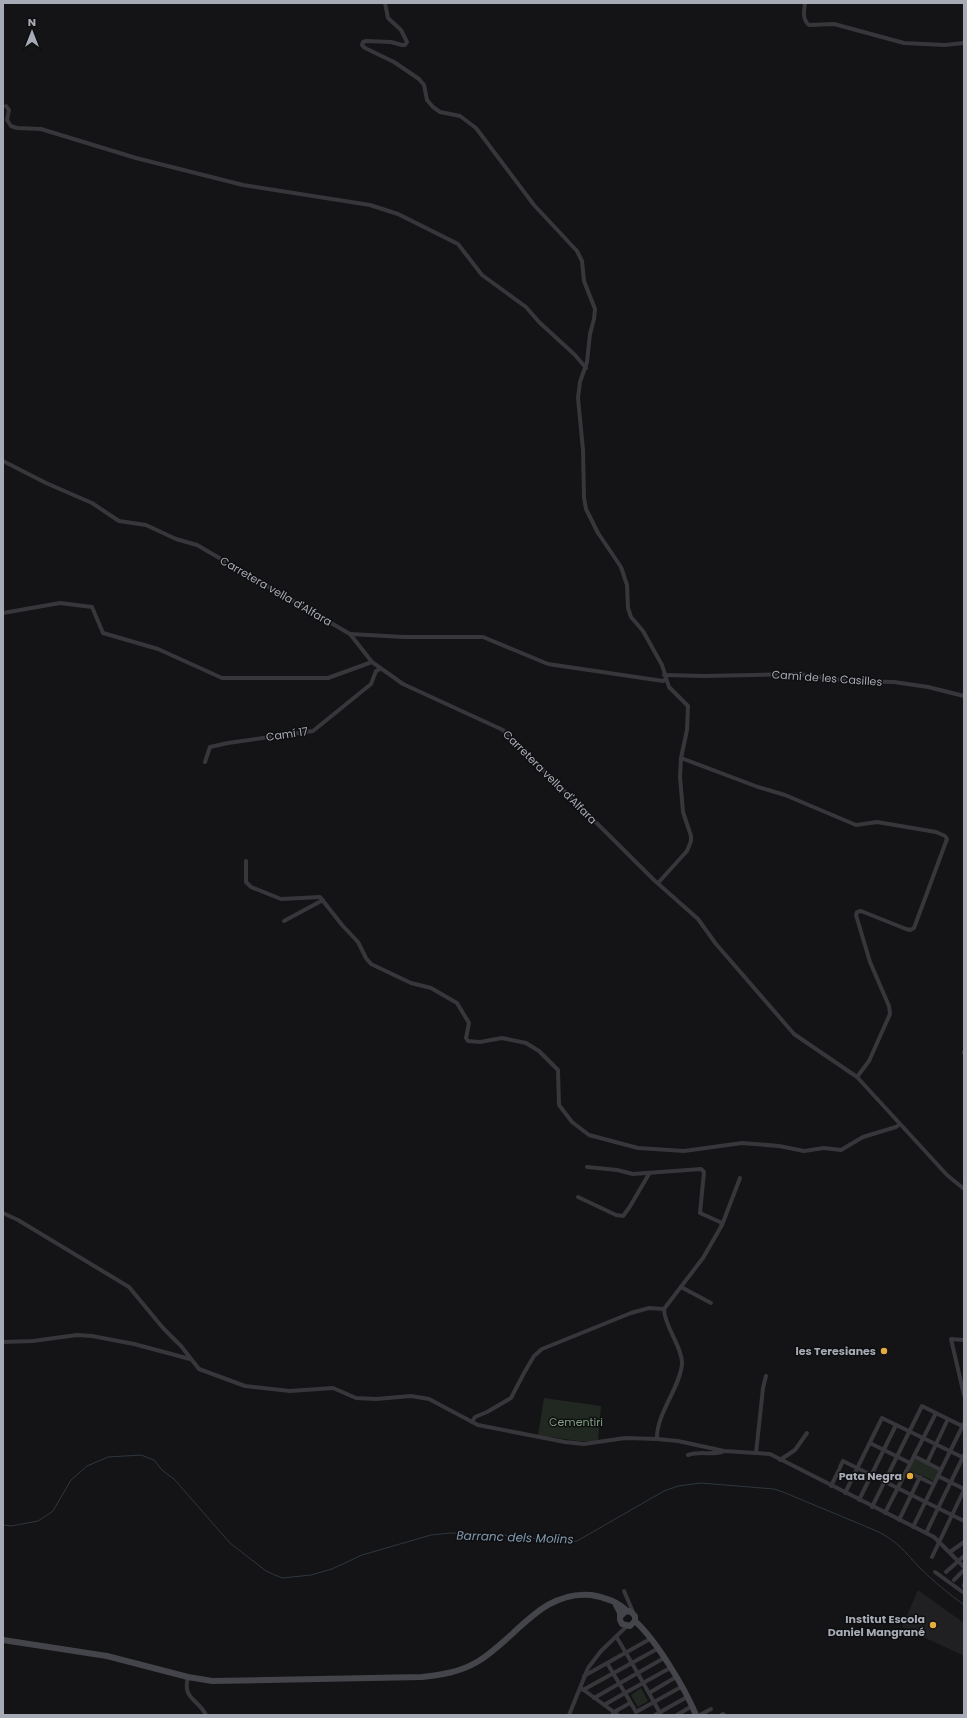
<svg xmlns="http://www.w3.org/2000/svg" width="967" height="1718" viewBox="0 0 967 1718" font-family="Poppins,sans-serif">
<style>
.built{fill:#202023}
.green{fill:#212822}
.lines{fill:none;stroke-linecap:round;stroke-linejoin:round}
.stream{stroke:#2e373e;stroke-width:1}
.street{stroke:#36363b;stroke-width:4}
.secondary{stroke:#44454a;stroke-width:6}
.poi-dot{fill:#e4ac3e;stroke:#0f0f11;stroke-width:1.5}
.labels{text-anchor:middle;dominant-baseline:central;stroke-width:3;stroke-linejoin:round;paint-order:stroke}
.street-label{font-size:11px;fill:#a7abb5;stroke:#0f0f11}
.poi-label{font-size:11px;font-weight:bold;fill:#a7abb5;stroke:#0f0f11;text-anchor:end}
.park-label{font-size:11px;fill:#7f9f81;stroke:#0f0f11}
.water-label{font-size:12px;font-style:italic;fill:#8099ae;stroke:#0f0f11}
</style>
<rect width="100%" height="100%" fill="#141416"/>
<polygon class="built" points="918,1590 964,1623 964,1656 902,1627"/>
<g class="green">
<polygon points="544,1398 601,1406 598,1441 578,1441 538,1435"/>
<polygon points="915,1458 939,1471 934,1481 909,1470"/>
<polygon points="641,1688 648,1701 638,1707 631,1695"/>
</g>
<g class="lines">
<path class="stream" d="M3,1525L11,1526L38,1521L53,1511L71,1480L87,1466L108,1457L141,1455L154,1460L162,1470L174,1479L230,1543L266,1571L282,1578L311,1575L332,1569L362,1555L431,1535L450,1533L503,1535L567,1542L577,1541L664,1491L678,1486L701,1483L774,1489L783,1492L879,1532C899,1543 904,1551 919,1567C933,1581 948,1593 964,1605"/>
<g class="street">
<polyline points="385,3 388,18 401,30 407,42 405,45 402,45 391,42 366,41 363,42 362,45 365,48 394,62 419,79 424,85 427,100 433,107 440,112 460,116 476,128 534,205 577,251 582,261 584,281 595,309 594,319 590,334 587,362 580,382 578,398 583,450 584,498 586,509 598,533 621,567 627,585 628,608 631,617 643,631 662,665 669,687 688,706 687,730 681,758 680,777 683,812 691,836 691,841 687,851 658,883"/>
<path d="M805,3C804,11 802,19 809,25L834,24L904,43L945,45L964,43"/>
<polyline points="6,106 9,110 7,120 11,126 17,128 41,129 136,158 243,185 370,205 398,214 458,244 482,275 526,307 539,322 575,355 586,368"/>
<polyline points="3,461 46,483 92,503 119,521 146,525 176,539 197,545 350,634 372,662 403,684 503,730 654,880 698,919 716,944 794,1034 857,1077 947,1175 964,1189"/>
<polyline points="3,613 60,603 92,607 103,633 158,649 222,678 328,678 372,662"/>
<polyline points="350,634 404,637 483,637 548,664 663,681 666,679"/>
<polyline points="664,675 705,676 797,674 848,681 894,682 928,687 964,696"/>
<polyline points="681,758 758,787 785,795 856,825 877,822 936,832 945,836 947,839 914,928 910,930 906,929 861,911 857,912 856,915 870,962 889,1006 890,1014 869,1061 857,1077"/>
<polyline points="205,762 210,747 228,743 313,731 371,684 376,671 380,669"/>
<polyline points="246,861 246,882 251,887 281,899 320,897 342,925 358,942 366,958 371,964 411,983 431,988 457,1003 469,1023 466,1038 468,1041 480,1042 502,1038 526,1043 539,1051 558,1070 559,1105 572,1122 589,1135 638,1148 684,1151 742,1143 779,1146 804,1151 824,1148 841,1150 863,1137 896,1127 900,1124"/>
<polyline points="284,921 323,900"/>
<polyline points="964,1052 964,1053"/>
<polyline points="587,1167 617,1170 633,1174 701,1169 704,1172 700,1213 720,1222 722,1225"/>
<polyline points="578,1197 616,1215 623,1216 629,1208 649,1174"/>
<polyline points="3,1213 18,1220 129,1287 163,1328 181,1346 199,1369 245,1386 290,1391 333,1388 356,1398 376,1399 411,1396 429,1399 478,1425 565,1442 584,1444 625,1438 657,1439 678,1441 724,1451 770,1454 934,1537 964,1567"/>
<polyline points="681,1287 711,1303"/>
<polyline points="964,1340 951,1339 964,1395"/>
<polyline points="3,1342 33,1341 77,1335 92,1336 134,1344 190,1359"/>
<polyline points="472,1422 475,1417 487,1412 511,1398 524,1373 534,1356 542,1349 631,1313 649,1308 664,1309"/>
<path d="M657,1439C656,1414 680,1388 682,1364C683,1348 664,1326 664,1309L703,1258L722,1225L740,1178"/>
<polyline points="870,1443 910,1463"/>
<polyline points="756,1453 763,1388 766,1376"/>
<path d="M688,1455C699,1451 710,1455 722,1452"/>
<polyline points="914,1456 941,1470"/>
<polyline points="780,1460 795,1450 807,1433"/>
<polyline points="927,1463 948,1419"/>
<polyline points="840,1467 843,1461 964,1521"/>
<polyline points="906,1471 933,1484"/>
<polyline points="938,1476 964,1489"/>
<polyline points="831,1486 839,1470"/>
<polyline points="845,1493 882,1418 964,1458"/>
<polyline points="859,1500 896,1425"/>
<polyline points="872,1507 922,1406 964,1427"/>
<polyline points="885,1513 936,1413"/>
<polyline points="899,1520 920,1477"/>
<polyline points="913,1527 964,1423"/>
<polyline points="926,1533 964,1455"/>
<polyline points="950,1552 964,1542"/>
<polyline points="932,1557 964,1490"/>
<polyline points="935,1572 964,1593"/>
<polyline points="946,1572 964,1556"/>
<polyline points="954,1580 964,1570"/>
<polyline points="964,1586 964,1585"/>
<polyline points="624,1591 633,1612"/>
<path d="M617,1638C630,1659 642,1681 654,1702L636,1712L625,1693L670,1668"/>
<polyline points="584,1676 650,1639"/>
<path d="M188,1677C182,1699 198,1699 206,1715"/>
<polyline points="581,1688 618,1715"/>
<polyline points="583,1690 657,1649"/>
<polyline points="649,1693 676,1677"/>
<polyline points="594,1698 664,1658"/>
<polyline points="604,1705 625,1693 607,1663"/>
<polyline points="569,1715 588,1668 601,1651 627,1626"/>
<polyline points="612,1715 614,1712 630,1703"/>
<polyline points="655,1715 687,1697"/>
<polyline points="661,1715 654,1702 681,1687"/>
<polyline points="677,1715 692,1706"/>
<polyline points="700,1715 711,1709"/>
<polyline points="721,1715 723,1714 724,1715"/>
</g>
<g class="secondary">
<polyline points="616,1605 620,1613 620,1620 622,1624 630,1626 635,1621 635,1616 630,1611 625,1612 621,1616"/>
<path d="M635,1621C656,1640 685,1688 696,1715"/>
<path d="M3,1640L107,1656L188,1677L212,1681L422,1677C441,1675 460,1672 477,1662C516,1639 541,1590 591,1595C604,1597 618,1602 627,1611"/>
</g>
</g>
<g class="poi-dot">
<circle cx="884" cy="1351" r="4"/>
<circle cx="910" cy="1476" r="4"/>
<circle cx="933" cy="1625" r="4"/>
</g>
<g class="labels">
<g class="street-label">
<text transform="translate(276 591) rotate(30)">Carretera vella d'Alfara</text>
<text transform="translate(827 678) rotate(4)">Camí de les Casilles</text>
<text transform="translate(287 734) rotate(-8)">Camí 17</text>
<text transform="translate(550 777) rotate(45)">Carretera vella d'Alfara</text>
</g>
<g class="poi-label">
<text x="876" y="1351">les Teresianes</text>
<text x="902" y="1476">Pata Negra</text>
<text x="925" y="1619">Institut Escola<tspan x="925" dy="13">Daniel Mangrané</tspan></text>
</g>
<g class="park-label">
<text x="576" y="1422">Cementiri</text>
</g>
<g class="water-label">
<text transform="translate(515 1537) rotate(2)">Barranc dels Molins</text>
</g>
</g>
<rect width="967" height="1718" fill="none" stroke="#a7abb5" stroke-width="8"/>
<g transform="translate(32 32)" stroke="#0f0f11" stroke-width="3" paint-order="stroke">
<path d="M0-3L7 15L0 10L-7 15Z" fill="#a7abb5"/>
<text y="-6" font-size="11" font-weight="bold" text-anchor="middle" fill="#a7abb5">N</text>
</g>
</svg>
